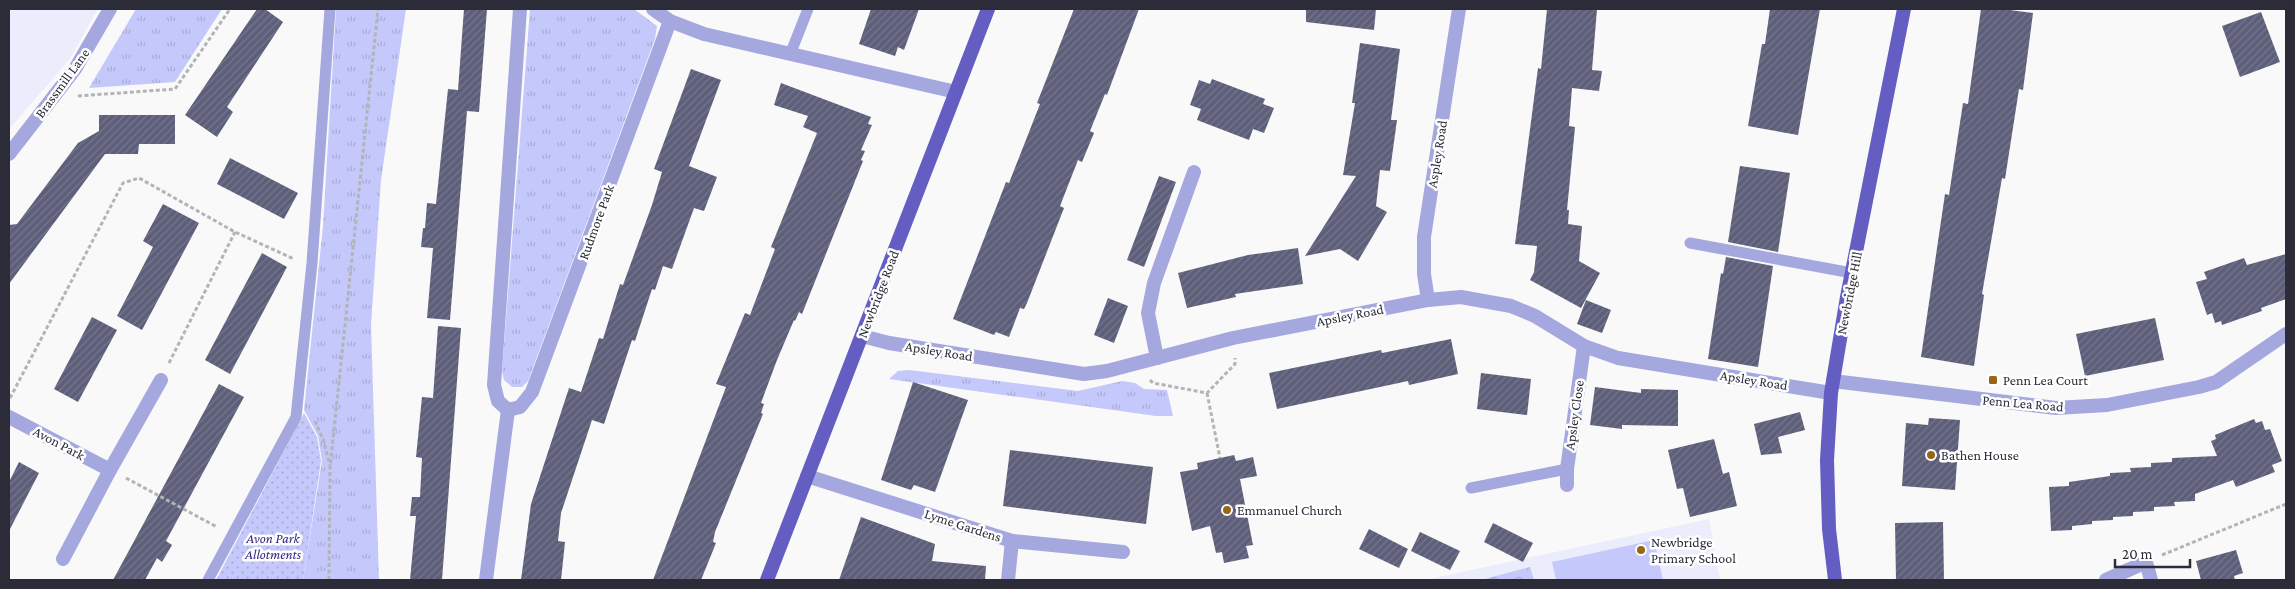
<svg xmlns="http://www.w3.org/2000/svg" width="2295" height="589" viewBox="0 0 2295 589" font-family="'Crimson Pro',serif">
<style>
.built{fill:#ebecfc}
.grass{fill:url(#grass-tufts)}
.park{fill:url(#park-crowns)}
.garden{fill:url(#garden-dots)}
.pitch{fill:#c5c8fa}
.building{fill:url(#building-hatch)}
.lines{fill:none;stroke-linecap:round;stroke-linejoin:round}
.path{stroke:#b3b4b8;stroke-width:3;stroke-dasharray:4 2.5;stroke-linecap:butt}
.service{stroke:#a5a7df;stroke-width:11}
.minor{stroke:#a5a7df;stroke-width:14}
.primary{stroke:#645ec2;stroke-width:14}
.poi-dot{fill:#986619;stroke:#fff;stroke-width:2}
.labels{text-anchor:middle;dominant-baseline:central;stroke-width:5;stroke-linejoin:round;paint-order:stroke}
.street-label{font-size:14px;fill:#2b2c38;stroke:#fff}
.poi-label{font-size:14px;fill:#2b2c38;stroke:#fff;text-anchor:start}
.park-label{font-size:14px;font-style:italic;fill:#2f1e7c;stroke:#fff}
</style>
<defs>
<pattern id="grass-tufts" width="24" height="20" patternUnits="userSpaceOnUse" patternTransform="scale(1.25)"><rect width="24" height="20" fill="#c5c8fa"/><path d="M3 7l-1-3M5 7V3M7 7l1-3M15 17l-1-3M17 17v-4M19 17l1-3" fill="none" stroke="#a9acd7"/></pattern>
<pattern id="park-crowns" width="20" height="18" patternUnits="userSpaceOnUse" patternTransform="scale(1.25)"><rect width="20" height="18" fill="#c5c8fa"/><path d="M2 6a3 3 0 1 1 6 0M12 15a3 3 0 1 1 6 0" fill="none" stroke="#a9acd7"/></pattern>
<pattern id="garden-dots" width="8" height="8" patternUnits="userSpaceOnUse" patternTransform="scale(1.25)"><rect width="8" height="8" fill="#c5c8fa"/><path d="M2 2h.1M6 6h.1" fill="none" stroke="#a9acd7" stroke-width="1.8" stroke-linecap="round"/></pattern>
<pattern id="building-hatch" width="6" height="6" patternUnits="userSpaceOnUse" patternTransform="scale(1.25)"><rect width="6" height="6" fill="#5d5e79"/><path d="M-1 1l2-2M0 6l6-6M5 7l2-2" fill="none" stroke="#76768c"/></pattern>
</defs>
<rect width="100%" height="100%" fill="#f9f9f9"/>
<g class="built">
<polygon points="9,9 98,9 69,60 9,129"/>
<polygon points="1709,519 1720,580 1425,580"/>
</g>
<g class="grass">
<polygon points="136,9 222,9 175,82 89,88"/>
<polygon points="336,9 406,9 381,180 371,325 379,580 303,580 322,461 318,436 304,410 323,226"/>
<polygon points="530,9 634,9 657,26 655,39 528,381 522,387 512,387 504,380 502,371"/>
<polygon points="909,370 1078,391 1122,381 1135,383 1144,389 1167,390 1173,416 1156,416 889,379 898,371"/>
</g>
<polygon class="park" points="1530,567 1534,580 1481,580"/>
<polygon class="garden" points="304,413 317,437 321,461 303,580 216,580"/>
<polygon class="pitch" points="1654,540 1663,580 1556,580 1552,562"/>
<g class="building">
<polygon points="257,9 265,9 283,22 227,107 233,112 217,137 185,115"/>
<polygon points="464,9 487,9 479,112 467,111 450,320 427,318 433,248 421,247 423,228 425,228 427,203 436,204 448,89 458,90"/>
<polygon points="871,9 919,9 904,50 898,47 895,56 859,44"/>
<polygon points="1074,9 1139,9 1107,95 1105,94 1090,131 1094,133 1082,162 1078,160 1060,206 1064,208 1027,303 1024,309 1020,308 1009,337 996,332 994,335 953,319 1006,182 1009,183 1040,104 1037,103"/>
<polygon points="1306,9 1376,9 1374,30 1306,22"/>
<polygon points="1547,9 1597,9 1592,70 1602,71 1599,91 1572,88 1569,126 1575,127 1567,210 1569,210 1568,224 1582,226 1579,261 1600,273 1581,308 1530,280 1534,272 1537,246 1515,244 1538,68 1541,69"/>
<polygon points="1770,9 1820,9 1798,135 1748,126 1762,44 1765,44"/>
<polygon points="1981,9 2002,9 2033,13 2023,90 2019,89 2005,179 2002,178 1982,294 1984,295 1974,366 1921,357 1945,194 1949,195 1963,103 1968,104"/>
<polygon points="2261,12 2280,62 2240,77 2222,26"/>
<polygon points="1360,43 1400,49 1391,120 1397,120 1390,171 1380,170 1376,206 1387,212 1358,261 1340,249 1305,256 1356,176 1343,175 1355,103 1352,103"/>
<polygon points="691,69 721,80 689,166 717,177 704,211 694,208 672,269 663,266 655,290 652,289 635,341 632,340 604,424 592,420 561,513 558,541 565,542 561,580 521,580 531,504 569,388 581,392 599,338 603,339 620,284 623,285 652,205 662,172 654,169"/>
<polygon points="1212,79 1265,99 1263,104 1274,108 1264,133 1253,129 1249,140 1197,120 1201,109 1190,105 1199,80 1210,84"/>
<polygon points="781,83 871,117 868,124 872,125 861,150 865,151 861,160 863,161 802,314 799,312 795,321 794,320 777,360 761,403 764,404 761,413 763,414 715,532 713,542 716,543 701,580 653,580 726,387 716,384 745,313 750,315 775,249 771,247 817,133 803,127 808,116 774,105"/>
<polygon points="99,115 175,115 175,144 139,144 138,154 105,154 9,284 9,225 17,224 78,143 99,131"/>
<polygon points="230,158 298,193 284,219 217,184"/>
<polygon points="1740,166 1790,173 1778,252 1728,242"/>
<polygon points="1159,176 1176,182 1144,267 1127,260"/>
<polygon points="163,204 199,223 142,330 117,316 153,247 143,241"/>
<polygon points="1298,248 1303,284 1235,294 1236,297 1187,308 1178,273 1248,255"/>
<polygon points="262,253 287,267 230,374 205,360"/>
<polygon points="2286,254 2286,299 2261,308 2262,311 2222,325 2221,321 2215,323 2212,313 2207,315 2196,282 2207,279 2204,272 2244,258 2247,265"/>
<polygon points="1726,257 1773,266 1758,367 1708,359 1721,273 1723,274"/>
<polygon points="1108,298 1128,306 1114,343 1094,335"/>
<polygon points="1586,300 1611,310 1602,333 1577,324"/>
<polygon points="92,317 117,330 78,402 54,389"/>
<polygon points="2155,318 2164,360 2085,376 2076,334"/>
<polygon points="438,326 461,328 442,580 410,580 416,516 410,516 412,497 420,497 422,458 416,457 422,397 433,398"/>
<polygon points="1451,339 1458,374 1409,385 1408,381 1277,409 1269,373 1381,350 1382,353"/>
<polygon points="1481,373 1531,379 1527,415 1477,409"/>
<polygon points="913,382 968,400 935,492 914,485 911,490 881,480"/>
<polygon points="219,384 244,397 166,541 172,545 162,562 157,558 145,580 113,580"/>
<polygon points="1595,387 1641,393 1641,389 1678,390 1678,426 1622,425 1622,429 1590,425"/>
<polygon points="1800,412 1805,430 1778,437 1782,453 1761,455 1754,424"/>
<polygon points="1929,418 1960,420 1955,490 1902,486 1906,423 1928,425"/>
<polygon points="2254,419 2256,423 2262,421 2265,430 2270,429 2282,461 2272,465 2275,472 2236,487 2233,480 2195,494 2195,501 2174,502 2175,506 2154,507 2154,511 2133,512 2133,516 2113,517 2113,520 2092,521 2092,524 2072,526 2072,530 2051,531 2049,487 2069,486 2069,482 2110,476 2110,473 2131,472 2130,468 2151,467 2151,463 2172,462 2172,458 2217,456 2211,441 2216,439 2215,435"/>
<polygon points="1714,439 1723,474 1729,472 1737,506 1690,517 1683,488 1677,489 1668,450"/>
<polygon points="1010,450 1153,467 1146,524 1003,506"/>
<polygon points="1234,455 1236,461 1253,457 1257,476 1240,479 1253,545 1246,546 1249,558 1224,563 1222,552 1216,553 1210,526 1192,531 1180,472 1198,469 1197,463"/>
<polygon points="19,462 39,473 9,531 9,482"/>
<polygon points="861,517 935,544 932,561 986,566 985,580 839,580"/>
<polygon points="1943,522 1944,580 1896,580 1895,523"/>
<polygon points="1493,523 1533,543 1523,562 1484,542"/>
<polygon points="1369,529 1408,549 1399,568 1359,549"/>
<polygon points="1420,532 1460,551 1450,570 1411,551"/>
<polygon points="2236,550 2243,573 2234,576 2235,580 2201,580 2196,561"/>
</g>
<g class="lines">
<g class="path">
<polyline points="78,96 175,89 230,9"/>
<polyline points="169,363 235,232"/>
<polyline points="1150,380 1153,383 1207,393 1235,364 1235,358"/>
<polyline points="1207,393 1220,458"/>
<polyline points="10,398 123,183 139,178 235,232 294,259"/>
<polyline points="315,421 323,439 330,465"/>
<polyline points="126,478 217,527"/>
<polyline points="2162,555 2286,504"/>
<polyline points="329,580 330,468 378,9"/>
</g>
<g class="service">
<polyline points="791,52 808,9"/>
<polyline points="1690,243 1852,273"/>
<polyline points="1471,488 1567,469"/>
<polyline points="208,580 296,417 312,263 330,9"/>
</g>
<g class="minor">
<polyline points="520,9 494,385 498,401 508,410 520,407 532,392 670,21"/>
<polyline points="653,9 670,21 704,34 956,92"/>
<polyline points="9,154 75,69 110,9"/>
<polyline points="1428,300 1424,274 1424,237 1459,9"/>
<polyline points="862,336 889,343 1084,374 1107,371 1233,338 1428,300 1461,297 1511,306 1535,316 1584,346 1618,358 1831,393"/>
<polyline points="1157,358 1148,313 1154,283 1194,172"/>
<polyline points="1833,381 2056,408 2107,405 2199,387 2216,382 2286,334"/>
<polyline points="9,417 110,470"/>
<polyline points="807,476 1012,541 1123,552"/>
<polyline points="1567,485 1567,469 1584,346"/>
<polyline points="63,559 110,470 161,380"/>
<polyline points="486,580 508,410"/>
<polyline points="1008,580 1012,541"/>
<polyline points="2106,580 2146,562 2151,580"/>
</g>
<g class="primary">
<polyline points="767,580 988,9"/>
<polyline points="1835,580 1829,529 1827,460 1831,393 1847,297 1904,9"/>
</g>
</g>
<g class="poi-dot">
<rect x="1988" y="375" width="10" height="10" rx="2.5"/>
<circle cx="1931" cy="455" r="5"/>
<circle cx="1227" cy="510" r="5"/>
<circle cx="1641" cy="550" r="5"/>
</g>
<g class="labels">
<g class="street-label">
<text transform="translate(62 83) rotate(-54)">Brassmill Lane</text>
<text transform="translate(1437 154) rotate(-81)">Aspley Road</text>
<text transform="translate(596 222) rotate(-70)">Rudmore Park</text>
<text transform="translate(1849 293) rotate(-79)">Newbridge Hill</text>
<text transform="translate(878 294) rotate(-69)">Newbridge Road</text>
<text transform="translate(1350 315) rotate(-11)">Apsley Road</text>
<text transform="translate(939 351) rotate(9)">Apsley Road</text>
<text transform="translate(1754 380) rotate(9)">Apsley Road</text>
<text transform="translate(2023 403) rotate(5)">Penn Lea Road</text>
<text transform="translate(1574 415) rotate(-82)">Apsley Close</text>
<text transform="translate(59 443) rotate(28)">Avon Park</text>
<text transform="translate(963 525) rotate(18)">Lyme Gardens</text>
</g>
<g class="poi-label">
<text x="2003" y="380">Penn Lea Court</text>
<text x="1941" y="455">Bathen House</text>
<text x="1237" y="510">Emmanuel Church</text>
<text x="1651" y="542">Newbridge<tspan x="1651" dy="16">Primary School</tspan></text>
</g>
<g class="park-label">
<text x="273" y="538">Avon Park<tspan x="273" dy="16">Allotments</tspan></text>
</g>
</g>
<rect width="2295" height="589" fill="none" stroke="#2b2c38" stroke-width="20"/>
<path d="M2115 559v8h75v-8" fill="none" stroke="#2b2c38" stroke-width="2.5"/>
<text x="2122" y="559" font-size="15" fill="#2b2c38" stroke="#ffffff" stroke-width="4" paint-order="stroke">20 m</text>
</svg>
